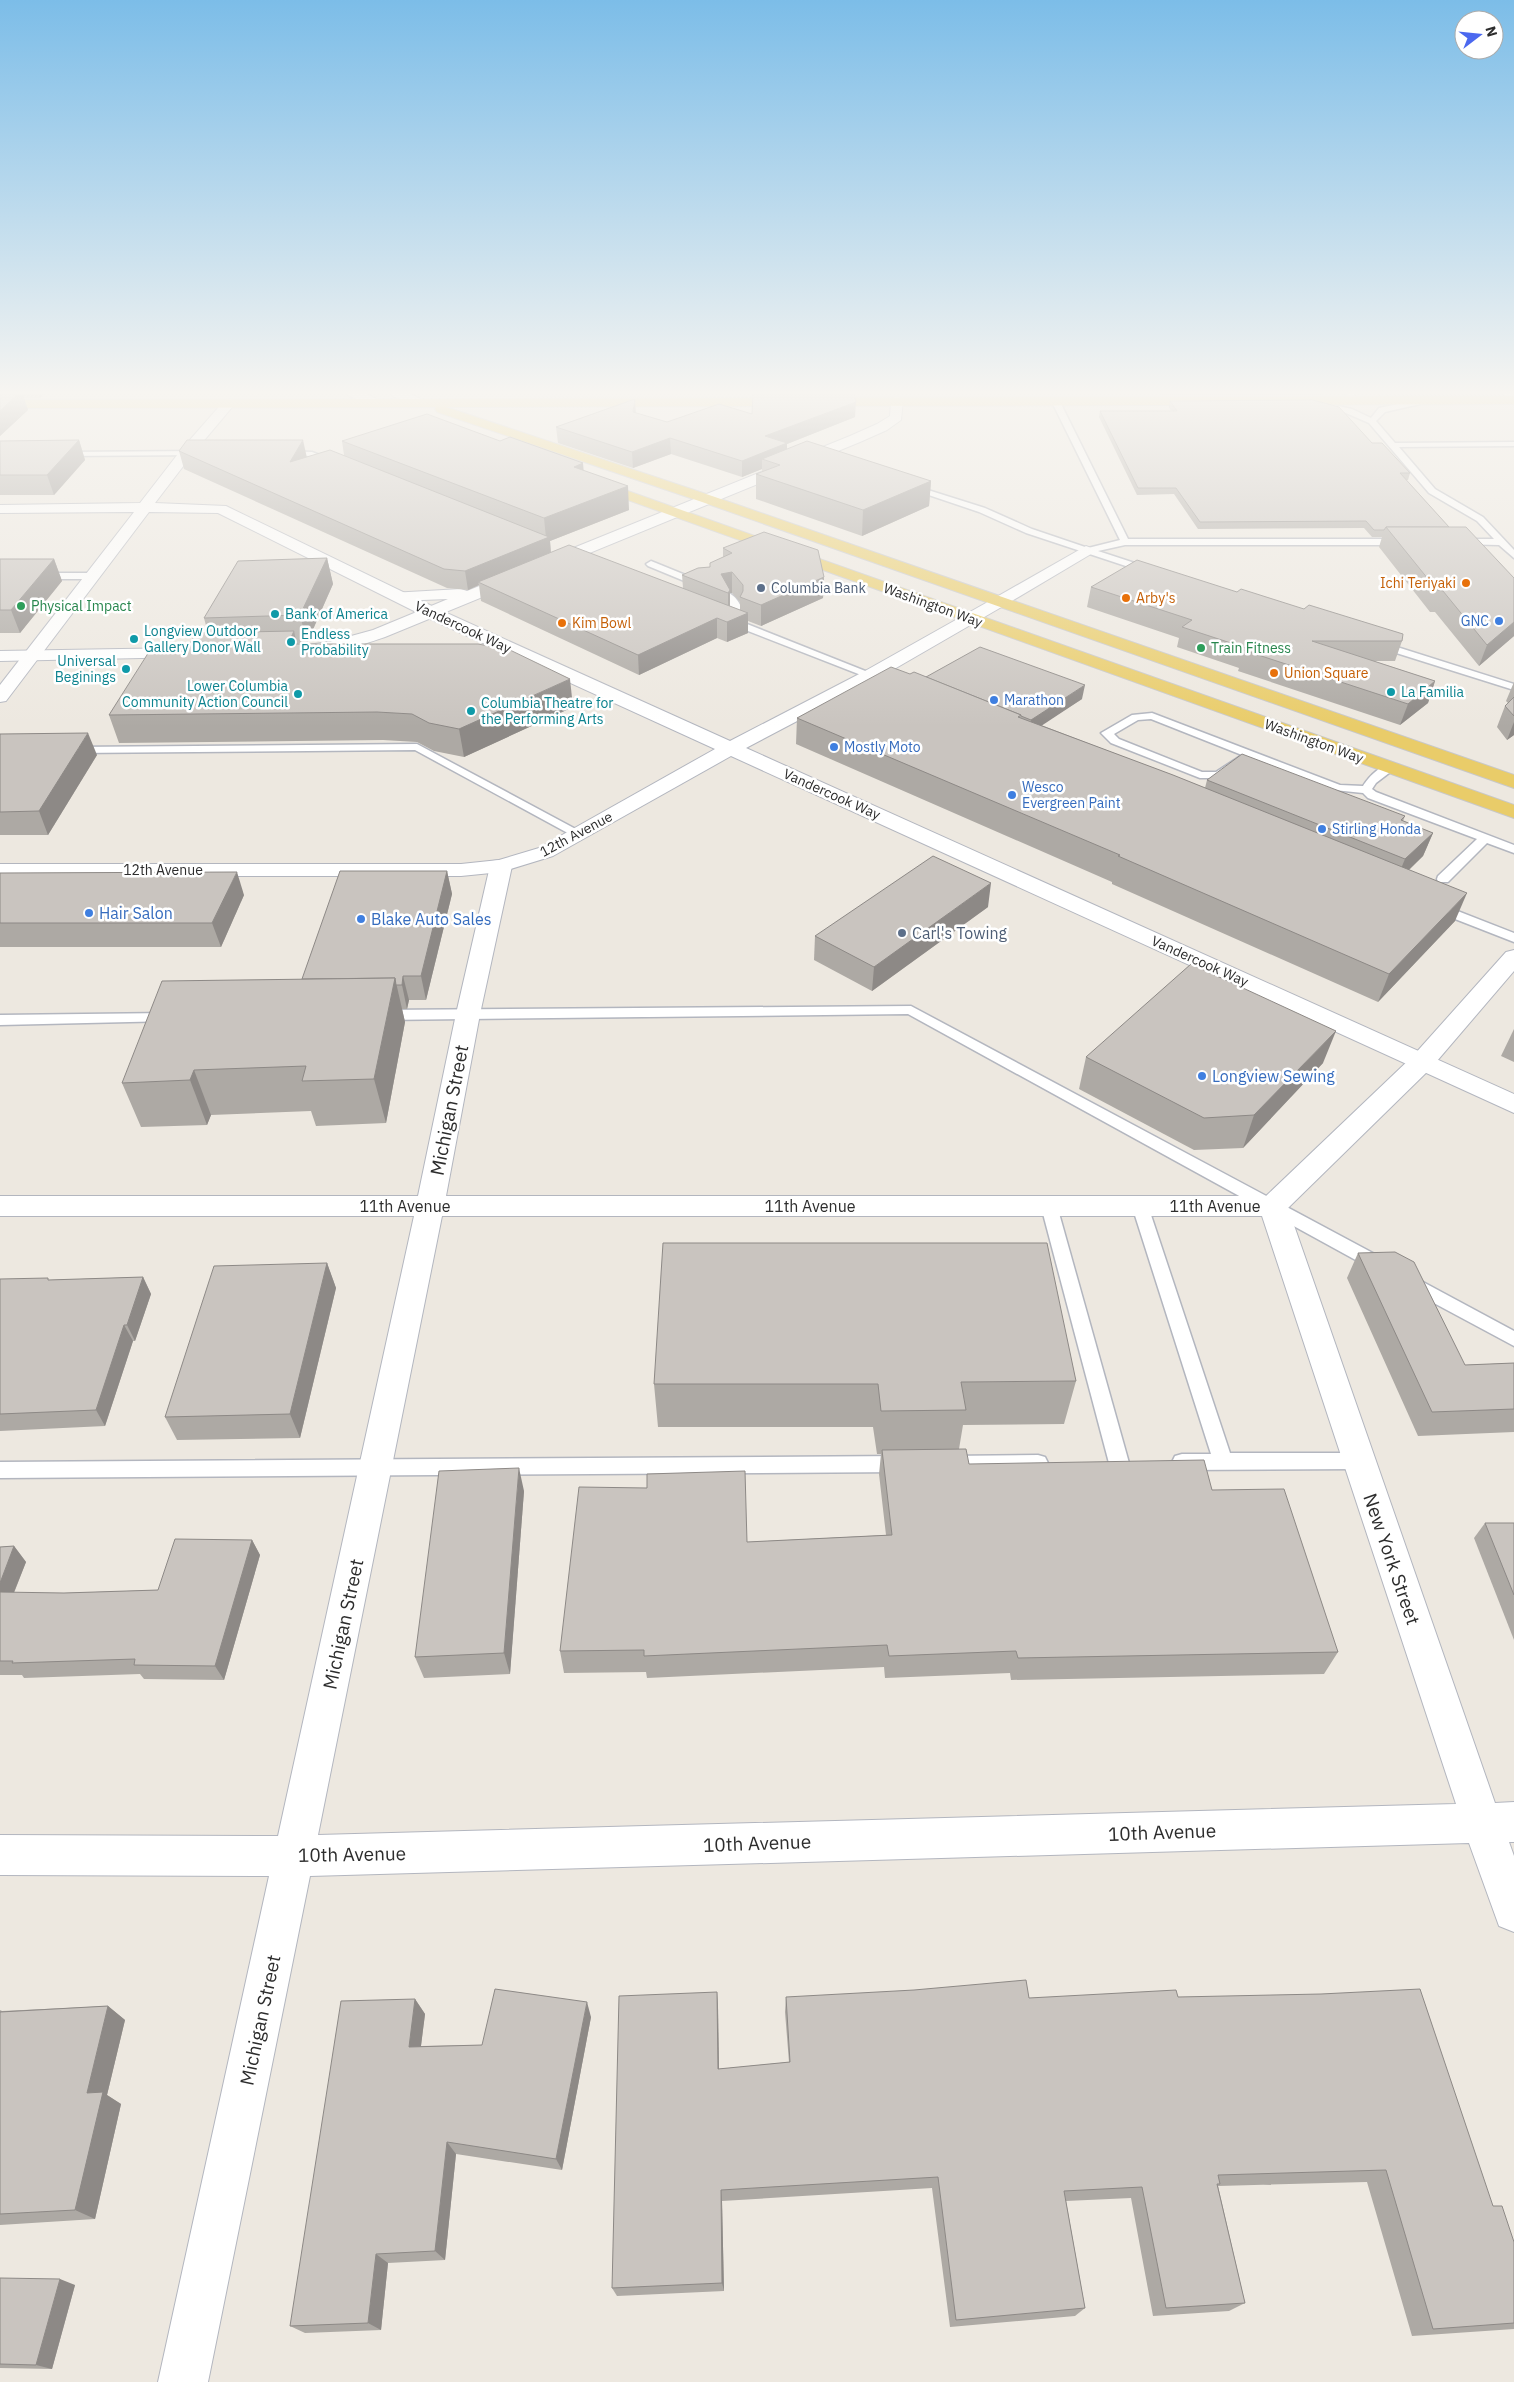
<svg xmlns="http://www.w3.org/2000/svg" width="1514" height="2382" viewBox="0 0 1514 2382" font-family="'IBM Plex Sans',sans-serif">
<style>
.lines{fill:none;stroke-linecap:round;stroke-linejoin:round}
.service-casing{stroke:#b3b6bf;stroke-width:3}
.minor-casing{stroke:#b3b6bf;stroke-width:2}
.tertiary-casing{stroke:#b3b6bf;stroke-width:2}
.secondary-casing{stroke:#b3b6bf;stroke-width:2}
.primary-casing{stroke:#c8c8c8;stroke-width:2}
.service{fill:#fff;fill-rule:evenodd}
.minor{fill:#fff;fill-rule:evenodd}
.tertiary{fill:#fff;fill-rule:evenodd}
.secondary{fill:#fff;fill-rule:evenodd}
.primary{fill:#e9cc69;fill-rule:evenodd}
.wall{fill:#ada9a4;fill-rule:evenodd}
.shaded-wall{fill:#8d8986}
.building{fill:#c9c4bf;stroke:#8d8986}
.food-dot{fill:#e8710a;stroke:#fff;stroke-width:2}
.service-dot{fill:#5c6f8a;stroke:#fff;stroke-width:2}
.leisure-dot{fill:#2e9e5b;stroke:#fff;stroke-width:2}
.culture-dot{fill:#0f9aa8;stroke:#fff;stroke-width:2}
.shop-dot{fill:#3f7fe0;stroke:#fff;stroke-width:2}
.labels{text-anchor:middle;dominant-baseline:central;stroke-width:5;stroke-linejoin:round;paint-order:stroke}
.far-food-label{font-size:14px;fill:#c56008;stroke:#fff;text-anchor:start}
.far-service-label{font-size:14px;fill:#4e5e75;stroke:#fff;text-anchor:start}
.far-street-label{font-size:14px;fill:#2d2d2d;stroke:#fff}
.far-leisure-label{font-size:14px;fill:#27864d;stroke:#fff;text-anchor:start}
.far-culture-label{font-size:14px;fill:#0d838f;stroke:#fff;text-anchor:start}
.far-shop-label{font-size:14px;fill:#366cbe;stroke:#fff;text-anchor:start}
.shop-label{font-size:16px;fill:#366cbe;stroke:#fff;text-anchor:start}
.service-label{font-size:16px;fill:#4e5e75;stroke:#fff;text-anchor:start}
.street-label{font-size:16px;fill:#2d2d2d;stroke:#fff}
.near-street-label{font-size:19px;fill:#2d2d2d;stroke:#fff}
</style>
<rect width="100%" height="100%" fill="#ede8e0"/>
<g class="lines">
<g class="service-casing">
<g id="service">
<polygon points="1345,393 1353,393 1359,400 1352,402"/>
<polygon points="1502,393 1511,393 1514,395 1514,401"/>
<polygon points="1055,398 1059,400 1128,539 1402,539 1406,542 1402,545 1125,545 1098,551 1153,569 1153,573 1150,574 1026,533 979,512 905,487 912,485 985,508 1032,529 1088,548 1120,540 1051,400"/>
<polygon points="1426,398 1430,400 1429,402 1385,412 1376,421 1395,443 1514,442 1514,446 1399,447 1435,489 1483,517 1514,550 1514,558 1499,545 1456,544 1455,542 1459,539 1494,539 1477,521 1429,493 1369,423 1346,413 1316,404 1320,402 1352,409 1371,418 1379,408"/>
<polygon points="201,451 204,451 204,455 63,456 59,454 63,452"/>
<polygon points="282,451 312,452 338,462 334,464 311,456 285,455 282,455"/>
<polygon points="651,561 705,583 707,585 699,587 648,566 646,564"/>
<polygon points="0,573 92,573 97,576 92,579 0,579"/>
<path d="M728,593C735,595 741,604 742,611L737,620L888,680L887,682H879L725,622L723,620L728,617L732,611L723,596Z"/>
<polygon points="1378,641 1514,684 1514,690 1374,646 1373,644"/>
<path d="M1152,713L1340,785L1363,786C1369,777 1381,763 1393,766L1395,768L1393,770L1376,783L1372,789L1376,792L1514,845V853L1487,843L1448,882H1438L1437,879L1438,876L1477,839L1368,798L1363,793L1334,790L1252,759L1222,778H1200L1111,743L1101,733L1132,715ZM1151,719L1242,755L1216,772H1202L1119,739L1114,734L1138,720Z"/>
<polygon points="417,744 585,834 583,837 575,837 415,750 74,753 68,750 74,747"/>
<polygon points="1437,903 1514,933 1514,942 1432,910 1430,907"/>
<polygon points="911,1006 1384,1259 1387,1264 1384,1269 1378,1270 1372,1269 908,1014 382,1020 375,1015 382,1010"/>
<polygon points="168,1013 173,1015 175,1018 173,1021 0,1025 0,1015"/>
<polygon points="1049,1200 1055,1202 1057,1206 1129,1463 1126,1469 1119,1471 1112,1469 1109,1463 1041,1206 1043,1202"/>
<polygon points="1140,1200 1146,1202 1148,1206 1230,1453 1359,1453 1366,1455 1369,1461 1366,1467 1359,1469 1182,1470 1175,1468 1172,1462 1175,1456 1182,1454 1211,1454 1132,1206 1134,1202"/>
<polygon points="1410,1275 1514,1331 1514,1346 1404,1287 1401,1282 1404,1277"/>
<polygon points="1038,1455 1045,1457 1048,1463 1045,1469 1038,1471 947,1472 940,1470 937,1464 940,1458 947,1456"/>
<polygon points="903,1456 910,1458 913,1464 910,1470 903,1472 0,1478 0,1462"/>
</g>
</g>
<g class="minor-casing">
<g id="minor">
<polygon points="1086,546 1091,548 1094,551 1091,554 1005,605 993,605 991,602 993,599"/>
<path d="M501,860L509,861L512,866L480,1014L446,1196H1266L1413,1056L1506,952L1514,950V971L1431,1068L1288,1208L1495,1803L1514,1802V1842H1509L1514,1856V1932L1499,1926L1469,1843L310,1876L208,2382H158L269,1876L0,1875V1835L278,1836L414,1216H0V1196H418L456,1014L490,866L493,861ZM442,1216H1262L1456,1804L318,1835Z"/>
</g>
</g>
<g class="tertiary-casing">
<polygon id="tertiary" points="229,399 233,400 235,403 233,406 191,456 155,503 226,506 438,609 730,741 865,671 993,599 1005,599 1007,602 1005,605 877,679 746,748 1514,1094 1514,1113 731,756 553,856 501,872 461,876 0,876 0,864 461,864 499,860 539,848 715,749 426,617 218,513 149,512 6,701 0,702 0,685 134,512 0,513 0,505 140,503 181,450 225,400"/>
</g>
<g class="secondary-casing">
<g id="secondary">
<polygon points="347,393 364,393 383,402 377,406 349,396"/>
<polygon points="390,393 408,393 427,402 421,406 392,396"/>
<path d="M897,396L903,400L901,420L887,430L860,442L385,637C364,644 325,659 303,654L300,650L303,646L333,641L373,630L448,599L397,601L391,599L389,596L391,593L461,589L467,591L850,436L877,424L890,416L891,400Z"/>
<polygon points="183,648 189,649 192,653 189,657 0,661 0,651"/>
</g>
</g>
<g class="primary-casing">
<g id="primary">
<polygon points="1514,396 1514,404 446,407 715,497 1514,775 1514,788 705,503 437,412 435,409 436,407 0,408 0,400"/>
<polygon points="594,479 1514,805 1514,818 589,486 587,483"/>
</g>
</g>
<use href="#service" class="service"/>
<use href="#minor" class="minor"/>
<use href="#tertiary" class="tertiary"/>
<use href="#secondary" class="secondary"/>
<use href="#primary" class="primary"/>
</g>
<g class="wall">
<polygon points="0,393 45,393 40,398 24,398 28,410 0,436"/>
<polygon points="1159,393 1321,393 1321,395 1161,395"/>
<polygon points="635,399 635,413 667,422 752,414 855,417 787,444 787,449 931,481 929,506 862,536 756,499 756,474 762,472 762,469 742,477 671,454 633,468 558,443 556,427"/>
<polygon points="1170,401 1372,443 1410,473 1408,480 1406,480 1449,527 1514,578 1514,636 1479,666 1435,612 1430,612 1379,547 1382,537 1372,537 1364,528 1198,529 1174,494 1137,495 1099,417 1100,411 1171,411 1169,407"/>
<polygon points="79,440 85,460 54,495 0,495 0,441"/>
<path d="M342,441H500L583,463V470L629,510L550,541L551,552L683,588L682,575L710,567L723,557V548L824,577L823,598L761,626L748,621V633L727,642L717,638L639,675L481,601L479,585L468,590L447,588L184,469L179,451L307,457L344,455ZM730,593H732L740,602V610L730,606Z"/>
<polygon points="327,558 333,584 307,643 297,643 573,707 464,757 434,751 417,742 383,740 119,743 109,715 188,647 208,633 204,618"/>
<polygon points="0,559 54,559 62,581 20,633 0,633"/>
<polygon points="1091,587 1237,592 1402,641 1395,661 1374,661 1435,681 1428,703 1400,725 1238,671 1239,668 1177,647 1179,638 1087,607"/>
<polygon points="910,674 1082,699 1041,725 1205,788 1207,780 1405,816 1403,821 1433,833 1423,856 1409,870 1455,921 1378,1002 1112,884 1112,882 796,744 797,718"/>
<polygon points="1514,682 1514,735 1507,740 1497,727 1505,706 1508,703 1506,701"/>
<polygon points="0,734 97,755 48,835 0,835"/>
<polygon points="447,871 452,894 426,1000 409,1000 407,1009 402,1009 405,1022 386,1123 316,1126 311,1111 211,1115 207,1125 141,1127 122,1083 302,979"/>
<polygon points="0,873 244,895 221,947 0,947"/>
<polygon points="988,907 872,991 814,960 815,936"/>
<polygon points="1514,1029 1514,1062 1501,1056"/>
<polygon points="1086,1057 1323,1063 1243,1148 1194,1150 1079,1089"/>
<polygon points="1358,1253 1465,1365 1514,1363 1514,1432 1418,1436 1347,1278"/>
<polygon points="327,1263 336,1288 300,1438 177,1440 165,1417"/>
<polygon points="143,1277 151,1294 135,1341 133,1341 105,1426 0,1431 0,1279 50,1280"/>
<polygon points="1076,1381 1064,1424 963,1425 959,1449 969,1464 1212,1490 1338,1652 1324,1674 1011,1680 1010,1673 885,1678 884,1667 647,1678 646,1672 564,1673 560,1651 747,1542 886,1535 879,1474 881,1454 877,1454 873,1427 658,1427 654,1384"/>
<polygon points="524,1491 510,1674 424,1678 415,1657"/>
<polygon points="1485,1523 1514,1523 1514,1640 1474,1538"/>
<polygon points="252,1540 260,1555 224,1680 144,1679 140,1674 24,1678 22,1675 0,1675 0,1547 14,1546 26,1562 14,1593 64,1593 158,1590"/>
<polygon points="717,1992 718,2007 719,2069 789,2062 785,2012 786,1997 1029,1998 1178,1997 1493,2206 1514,2242 1514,2329 1412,2336 1367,2182 1218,2186 1245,2303 1229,2311 1153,2316 1131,2198 1066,2201 1085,2308 1075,2316 950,2327 932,2188 722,2201 724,2291 617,2296 612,2288"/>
<polygon points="415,1999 425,2014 421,2046 482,2045 591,2017 562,2170 456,2154 445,2260 388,2263 381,2330 305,2333 290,2326"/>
<polygon points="108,2006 125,2020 107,2095 121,2104 95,2219 0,2225 0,2010 2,2011"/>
<polygon points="0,2278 75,2285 52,2369 0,2368"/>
</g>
<g class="shaded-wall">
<polygon points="19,393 22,393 28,410 0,436 0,411"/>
<polygon points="38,393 45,393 40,398"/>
<polygon points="635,399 636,414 633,412"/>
<polygon points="856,402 855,417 787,444 787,459 762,459 762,469 742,477 742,461 765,436"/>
<polygon points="670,438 671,454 633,468 632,452"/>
<polygon points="79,440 85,460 54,495 47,475"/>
<polygon points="303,440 307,458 290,462"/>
<polygon points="583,463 585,486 574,467"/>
<polygon points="931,481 929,506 862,536 863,510"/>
<polygon points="628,486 629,510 550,541 551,556 478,582 479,585 468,590 465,571 546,538 544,518"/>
<polygon points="327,558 333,584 307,643 300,615"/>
<polygon points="54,559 62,581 20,633 11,610"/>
<polygon points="732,572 732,593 730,593 730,611 728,614 728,593 721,574"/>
<polygon points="824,577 823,598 761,626 761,605"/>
<polygon points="748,613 748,633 727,642 727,622"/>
<polygon points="717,618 717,638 639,675 638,655"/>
<polygon points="1514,622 1514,636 1479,666 1487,645"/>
<polygon points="294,631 300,658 288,644"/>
<polygon points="570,679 573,707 464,757 459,729"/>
<polygon points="1435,681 1428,703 1400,725 1408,704"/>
<polygon points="1085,685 1082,699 1029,734 1031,720"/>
<polygon points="1514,722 1514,735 1507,740"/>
<polygon points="88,733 97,755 48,835 39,811"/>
<polygon points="1433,833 1423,856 1395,883 1405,859"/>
<polygon points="447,871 452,894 426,1000 421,976"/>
<polygon points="237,872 244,895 221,947 212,923"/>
<polygon points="991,883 988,907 872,991 874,967"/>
<polygon points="1467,893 1455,921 1378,1002 1389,974"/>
<polygon points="403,976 409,1000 407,1009 402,985"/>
<polygon points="395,978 405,1022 386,1123 374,1079"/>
<polygon points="1336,1031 1323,1063 1243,1148 1254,1115"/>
<polygon points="194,1070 211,1115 207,1125 190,1080"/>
<polygon points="327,1263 336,1288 300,1438 290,1414"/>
<polygon points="143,1277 151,1294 135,1341 127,1325"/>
<polygon points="124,1325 133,1341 105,1426 96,1410"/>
<polygon points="519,1468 524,1491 510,1674 504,1653"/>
<polygon points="252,1540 260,1555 224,1680 215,1666"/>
<polygon points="14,1546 26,1562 8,1607 0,1597 0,1583"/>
<polygon points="717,1992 718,2007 719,2082 718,2069"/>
<polygon points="415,1999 425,2014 419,2061 409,2047"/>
<polygon points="587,2002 591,2017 562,2170 556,2159"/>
<polygon points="108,2006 125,2020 107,2095 121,2104 95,2219 75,2210 87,2093"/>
<polygon points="447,2142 456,2154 445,2260 435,2251"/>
<polygon points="721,2190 722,2201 724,2291 722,2283"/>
<polygon points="376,2254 388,2263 381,2330 368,2323"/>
<polygon points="60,2279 75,2285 52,2369 36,2365"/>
</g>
<g class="building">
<polygon points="0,393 19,393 0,411"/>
<polygon points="753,393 854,393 856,402 765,436 787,443 742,461 670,438 632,452 556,427 635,399 633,412 667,422 719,404 752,414"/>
<polygon points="1313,400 1339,407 1372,443 1382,443 1410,473 1400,473 1449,527 1386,527 1384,530 1374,530 1366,521 1200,522 1176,488 1138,488 1100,411 1177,411 1170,401"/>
<polygon points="427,414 500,441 510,437 583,463 574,467 628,486 544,518 342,441"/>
<polygon points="79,440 47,475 0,475 0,441"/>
<polygon points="187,440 303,440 290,462 330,450 549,537 465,571 444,569 179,451"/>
<polygon points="807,441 931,481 863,510 756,474 780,465 762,459"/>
<polygon points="1386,527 1466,527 1514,578 1514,622 1487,645 1443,591 1437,590"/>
<polygon points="764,532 818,550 824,577 761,605 740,597 743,591 743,585 732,572 721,574 730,590 728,593 682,575 698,568 710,567 710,563 732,553 723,548"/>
<polygon points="569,545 748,613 727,622 717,618 638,655 478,582"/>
<polygon points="327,558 300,615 204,618 238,561"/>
<polygon points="0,559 54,559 11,610 0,610"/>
<polygon points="1137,560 1237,592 1241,589 1304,609 1309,605 1403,634 1402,641 1312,641 1435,681 1408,704 1243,650 1246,648 1182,627 1192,620 1091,587"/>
<polygon points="294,631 288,644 478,644 510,650 570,679 459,729 429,723 412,714 377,712 109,715 152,647 188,647 196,633"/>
<polygon points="980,647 1085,685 1031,720 1021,716 1021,715 926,677"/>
<polygon points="891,667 910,674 914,672 1021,715 1018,717 1173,775 1467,893 1389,974 1118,856 1120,855 797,718"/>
<polygon points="1514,697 1514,716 1505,706"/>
<polygon points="88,733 39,811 0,812 0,734"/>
<polygon points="1242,754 1405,816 1401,820 1433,833 1405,859 1207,780"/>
<polygon points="933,856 991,883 874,967 815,936"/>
<polygon points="340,871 447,871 421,976 403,976 402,985 396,985 395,978 302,979"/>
<polygon points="237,872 212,923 0,923 0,873"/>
<polygon points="1191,964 1336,1031 1254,1115 1204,1118 1086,1057"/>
<polygon points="395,978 374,1079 302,1081 306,1066 194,1070 190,1080 122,1083 162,981"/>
<polygon points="663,1243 1047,1243 1076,1381 961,1382 966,1410 881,1411 878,1384 654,1384"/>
<polygon points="1395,1252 1414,1262 1465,1365 1514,1363 1514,1409 1432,1412 1358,1253"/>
<polygon points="327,1263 290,1414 165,1417 214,1266"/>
<polygon points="143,1277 127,1325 124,1325 96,1410 0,1414 0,1279 48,1278 48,1280"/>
<polygon points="966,1449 969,1464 1204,1460 1212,1490 1284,1489 1338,1652 1018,1658 1016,1651 889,1656 887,1645 644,1656 644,1650 560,1651 579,1487 647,1488 647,1474 745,1471 747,1542 892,1535 882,1450"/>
<polygon points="519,1468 504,1653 415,1657 439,1471"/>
<polygon points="1485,1523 1514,1523 1514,1595"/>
<polygon points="175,1539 252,1540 215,1666 134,1665 135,1659 12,1663 13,1661 0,1661 0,1592 64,1593 158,1590"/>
<polygon points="14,1546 0,1583 0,1547"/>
<polygon points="1026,1980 1029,1998 1176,1990 1178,1997 1321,1994 1420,1989 1493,2206 1502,2206 1514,2242 1514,2323 1433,2329 1386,2170 1218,2175 1220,2184 1217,2184 1245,2303 1166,2308 1142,2187 1064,2191 1085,2308 956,2320 938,2177 721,2190 722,2283 612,2288 619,1996 717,1992 718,2069 790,2062 786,1997 914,1990"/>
<polygon points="495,1989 587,2002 556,2159 447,2142 435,2251 376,2254 368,2323 290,2326 341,2001 415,1999 409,2047 482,2045"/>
<polygon points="108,2006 87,2093 103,2092 75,2210 0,2214 0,2012"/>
<polygon points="0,2278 60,2279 36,2365 0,2364"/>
</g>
<linearGradient id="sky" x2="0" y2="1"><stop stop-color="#7cbde8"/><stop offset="0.54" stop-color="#f7f5f1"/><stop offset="1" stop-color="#f7f5f1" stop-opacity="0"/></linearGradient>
<rect width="1514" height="727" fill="url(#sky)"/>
<g class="food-dot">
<circle cx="1466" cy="583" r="5"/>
<circle cx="1126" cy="598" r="5"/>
<circle cx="562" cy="623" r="5"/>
<circle cx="1274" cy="673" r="5"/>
</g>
<g class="service-dot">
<circle cx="761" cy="588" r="5"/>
<circle cx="902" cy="933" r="5"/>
</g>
<g class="leisure-dot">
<circle cx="21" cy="606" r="5"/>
<circle cx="1201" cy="648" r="5"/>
</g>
<g class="culture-dot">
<circle cx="275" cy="614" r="5"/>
<circle cx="134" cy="639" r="5"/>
<circle cx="291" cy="642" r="5"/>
<circle cx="126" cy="669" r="5"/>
<circle cx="1391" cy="692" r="5"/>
<circle cx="298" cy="694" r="5"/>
<circle cx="471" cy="711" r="5"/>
</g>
<g class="shop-dot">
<circle cx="1499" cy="621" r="5"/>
<circle cx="994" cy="700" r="5"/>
<circle cx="834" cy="747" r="5"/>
<circle cx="1012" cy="795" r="5"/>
<circle cx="1322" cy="829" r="5"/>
<circle cx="89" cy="913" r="5"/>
<circle cx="361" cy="919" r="5"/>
<circle cx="1202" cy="1076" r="5"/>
</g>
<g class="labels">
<g class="far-food-label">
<text x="1456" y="583" text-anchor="end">Ichi Teriyaki</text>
<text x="1136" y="598">Arby's</text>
<text x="572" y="623">Kim Bowl</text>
<text x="1284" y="673">Union Square</text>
</g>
<g class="far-service-label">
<text x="771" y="588">Columbia Bank</text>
</g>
<g class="far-street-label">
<text transform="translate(933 605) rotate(20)">Washington Way</text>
<text transform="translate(463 627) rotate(25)">Vandercook Way</text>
<text transform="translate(1314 741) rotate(20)">Washington Way</text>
<text transform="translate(832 794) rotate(24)">Vandercook Way</text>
<text transform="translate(576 834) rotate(-28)">12th Avenue</text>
<text x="163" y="870">12th Avenue</text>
<text transform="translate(1200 961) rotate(24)">Vandercook Way</text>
</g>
<g class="far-leisure-label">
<text x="31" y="606">Physical Impact</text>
<text x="1211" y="648">Train Fitness</text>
</g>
<g class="far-culture-label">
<text x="285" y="614">Bank of America</text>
<text x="144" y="631">Longview Outdoor<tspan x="144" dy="16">Gallery Donor Wall</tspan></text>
<text x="301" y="634">Endless<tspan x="301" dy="16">Probability</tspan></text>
<text x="116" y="661" text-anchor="end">Universal<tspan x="116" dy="16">Beginings</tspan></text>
<text x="288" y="686" text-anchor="end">Lower Columbia<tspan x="288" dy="16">Community Action Council</tspan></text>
<text x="1401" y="692">La Familia</text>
<text x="481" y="703">Columbia Theatre for<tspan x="481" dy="16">the Performing Arts</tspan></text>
</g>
<g class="far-shop-label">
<text x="1489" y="621" text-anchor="end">GNC</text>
<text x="1004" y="700">Marathon</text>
<text x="844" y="747">Mostly Moto</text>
<text x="1022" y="787">Wesco<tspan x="1022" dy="16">Evergreen Paint</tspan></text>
<text x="1332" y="829">Stirling Honda</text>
</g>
<g class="shop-label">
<text x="99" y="913">Hair Salon</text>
<text x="371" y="919">Blake Auto Sales</text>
<text x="1212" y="1076">Longview Sewing</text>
</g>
<g class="service-label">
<text x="912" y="933">Carl's Towing</text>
</g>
<g class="street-label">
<text x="405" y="1206">11th Avenue</text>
<text x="810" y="1206">11th Avenue</text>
<text x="1215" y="1206">11th Avenue</text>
</g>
<g class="near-street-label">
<text transform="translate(449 1110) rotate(-79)">Michigan Street</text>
<text transform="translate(1392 1559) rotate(71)">New York Street</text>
<text transform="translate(343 1624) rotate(-78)">Michigan Street</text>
<text transform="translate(1162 1832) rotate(-2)">10th Avenue</text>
<text transform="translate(757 1843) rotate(-2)">10th Avenue</text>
<text transform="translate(352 1854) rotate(-1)">10th Avenue</text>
<text transform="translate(260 2020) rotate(-78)">Michigan Street</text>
</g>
</g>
<g transform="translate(1479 35) rotate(74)"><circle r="24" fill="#ffffff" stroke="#ababab"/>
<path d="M0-4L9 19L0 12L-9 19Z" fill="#4b68ef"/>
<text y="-8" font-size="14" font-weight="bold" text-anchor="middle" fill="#2d2d2d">N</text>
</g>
</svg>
